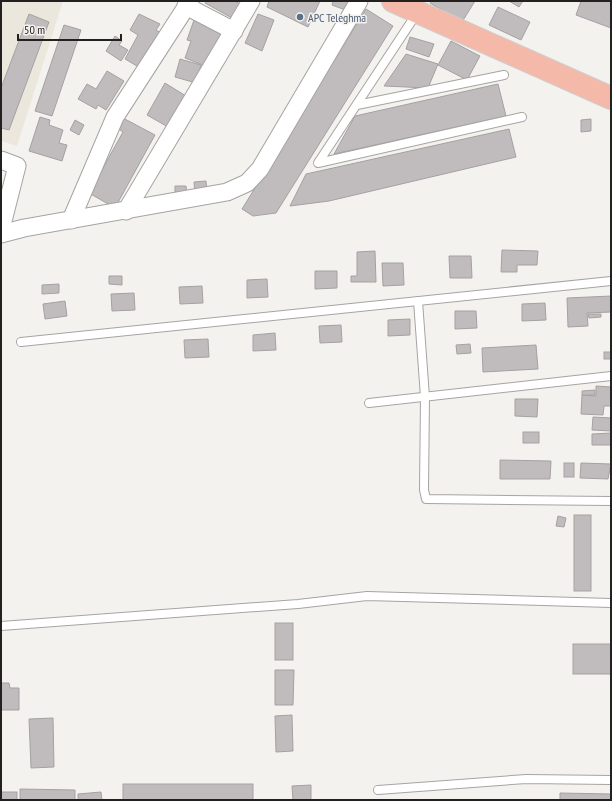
<svg xmlns="http://www.w3.org/2000/svg" width="612" height="801" viewBox="0 0 612 801" font-family="'PT Sans Narrow',sans-serif">
<style>
.built{fill:#ece7dd}
.building{fill:#c0bcbd;stroke:#a5a1a2}
.lines{fill:none;stroke-linecap:round;stroke-linejoin:round}
.lane-casing{stroke:#a6a4a1;stroke-width:10}
.street-casing{stroke:#a6a4a1;stroke-width:19}
.primary-casing{stroke:#cecece;stroke-width:24}
.lane{stroke:#fff;stroke-width:8}
.street{stroke:#fff;stroke-width:17}
.primary{stroke:#f4b9a9;stroke-width:22}
.service-dot{fill:#5c6f8a;stroke:#f4f2ef;stroke-width:1.5}
.labels{text-anchor:middle;dominant-baseline:central;stroke-width:3;stroke-linejoin:round;paint-order:stroke}
.service-label{font-size:12px;fill:#4e5e75;stroke:#f4f2ef;text-anchor:start}
</style>
<rect width="100%" height="100%" fill="#f4f2ef"/>
<polygon class="built" points="1,1 63,1 17,146 1,141"/>
<g class="building">
<polygon points="206,1 235,1 240,4 232,18 205,3"/>
<polygon points="269,1 320,1 308,27 267,7"/>
<polygon points="333,1 352,1 348,11 332,5"/>
<polygon points="431,1 475,1 462,22 430,3"/>
<polygon points="509,1 523,1 519,7"/>
<polygon points="581,1 611,1 611,28 576,15"/>
<polygon points="498,7 530,22 521,40 489,25"/>
<polygon points="366,9 393,26 276,213 253,216 242,209"/>
<polygon points="29,14 49,22 9,130 1,128 1,88"/>
<polygon points="139,14 160,24 156,30 161,33 142,69 125,59 138,35 130,30"/>
<polygon points="258,14 274,20 262,51 245,43"/>
<polygon points="194,20 223,30 208,67 185,58 191,41 187,40"/>
<polygon points="64,25 81,30 52,116 35,111"/>
<polygon points="115,36 122,41 119,45 128,50 121,61 106,51"/>
<polygon points="410,37 434,44 429,57 406,49"/>
<polygon points="451,41 480,56 467,80 438,65"/>
<polygon points="406,54 438,64 428,88 384,86"/>
<polygon points="180,59 201,65 196,83 175,77"/>
<polygon points="107,71 124,81 106,110 98,105 96,109 78,99 87,84 96,89"/>
<polygon points="165,83 186,96 168,127 147,115"/>
<polygon points="498,84 506,116 334,154 355,116"/>
<polygon points="40,117 50,120 49,125 63,130 59,143 67,145 62,161 29,151"/>
<polygon points="123,118 155,135 115,208 89,193 123,132 117,128"/>
<polygon points="591,119 591,131 581,132 581,120"/>
<polygon points="75,120 84,125 79,135 70,130"/>
<polygon points="509,129 516,157 329,201 290,206 306,174"/>
<polygon points="206,181 207,193 195,194 194,182"/>
<polygon points="175,186 186,186 187,195 175,195"/>
<polygon points="502,250 538,251 537,265 517,265 517,272 501,272"/>
<polygon points="375,251 376,282 351,282 351,276 357,276 357,252"/>
<polygon points="449,256 471,256 472,278 450,278"/>
<polygon points="382,263 403,263 404,285 383,286"/>
<polygon points="315,271 337,271 337,288 315,289"/>
<polygon points="109,276 122,276 122,285 109,284"/>
<polygon points="267,279 268,297 247,298 247,280"/>
<polygon points="59,284 59,293 42,294 42,285"/>
<polygon points="202,286 203,303 180,304 179,287"/>
<polygon points="134,293 135,310 112,311 111,294"/>
<polygon points="611,296 611,312 587,313 588,326 568,327 567,298"/>
<polygon points="65,301 67,316 45,319 43,304"/>
<polygon points="545,303 546,320 522,321 522,304"/>
<polygon points="455,311 476,311 477,328 455,329"/>
<polygon points="588,314 601,314 601,317 589,318"/>
<polygon points="410,319 410,335 388,336 388,320"/>
<polygon points="341,325 342,342 320,343 319,326"/>
<polygon points="275,333 276,350 253,351 253,335"/>
<polygon points="208,339 209,357 185,358 184,340"/>
<polygon points="470,344 471,353 457,354 456,345"/>
<polygon points="536,345 538,369 483,372 482,348"/>
<rect x="604" y="352" width="7" height="7"/>
<polygon points="596,386 611,387 611,406 604,406 603,415 581,414 582,395 596,396"/>
<polygon points="595,390 595,395 582,395 582,391"/>
<polygon points="515,399 538,399 537,417 515,416"/>
<polygon points="593,417 611,418 611,431 592,430"/>
<rect x="523" y="432" width="16" height="11"/>
<polygon points="611,433 611,445 592,445 592,434"/>
<polygon points="500,460 551,461 550,479 500,479"/>
<rect x="564" y="463" width="10" height="14"/>
<polygon points="581,463 611,464 608,479 580,478"/>
<rect x="574" y="515" width="17" height="76"/>
<polygon points="558,516 566,518 564,527 556,526"/>
<rect x="275" y="623" width="18" height="37"/>
<rect x="573" y="644" width="38" height="30"/>
<polygon points="275,670 294,670 293,705 275,705"/>
<polygon points="1,683 9,683 10,688 19,688 19,710 1,710"/>
<polygon points="292,715 293,751 276,752 275,716"/>
<polygon points="53,718 54,767 31,768 29,719"/>
<rect x="123" y="784" width="130" height="16"/>
<polygon points="311,785 311,800 293,800 292,786"/>
<polygon points="20,789 75,790 75,800 20,800"/>
<rect x="1" y="792" width="16" height="8"/>
<polygon points="101,792 102,800 78,800 78,794"/>
<polygon points="560,793 611,794 611,800 560,800"/>
</g>
<g class="lines">
<g class="lane-casing">
<g id="lane">
<polyline points="417,13 318,163 522,117"/>
<polyline points="357,105 504,75"/>
<polyline points="418,301 425,397 424,490 426,499 611,501"/>
<polyline points="21,342 611,281"/>
<polyline points="369,403 611,376"/>
<polyline points="1,626 298,604 367,596 611,603"/>
<polyline points="378,790 526,779 611,780"/>
</g>
</g>
<g class="street-casing">
<g id="street">
<polyline points="186,6 234,31"/>
<polyline points="1,160 17,166 1,229"/>
<polyline points="126,211 251,1"/>
<polyline points="71,220 115,117 190,1"/>
<polyline points="1,234 24,228 227,192 247,183 260,169 359,1"/>
</g>
</g>
<g class="primary-casing">
<polyline id="primary" points="393,1 611,98"/>
</g>
<use href="#lane" class="lane"/>
<use href="#street" class="street"/>
<use href="#primary" class="primary"/>
</g>
<circle class="service-dot" cx="300" cy="17" r="4"/>
<g class="labels">
<g class="service-label">
<text x="308" y="17">APC Teleghma</text>
</g>
</g>
<rect width="612" height="801" fill="none" stroke="#222120" stroke-width="4"/>
<path d="M18 34v6h103v-6" fill="none" stroke="#222120" stroke-width="2"/>
<text x="24" y="34" font-size="12" fill="#222120" stroke="#f4f2ef" stroke-width="3" paint-order="stroke">50 m</text>
</svg>
